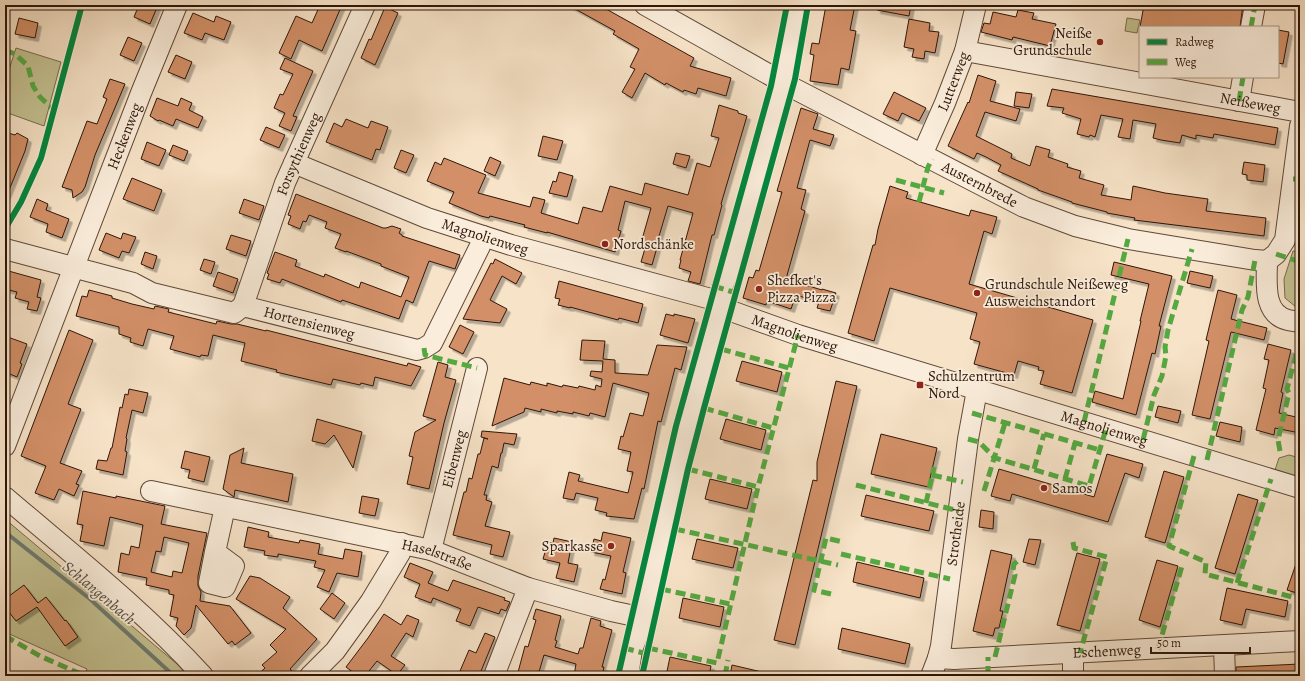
<svg xmlns="http://www.w3.org/2000/svg" width="1305" height="681" viewBox="0 0 1305 681" font-family="Alegreya,serif">
<style>
.green{fill:#c4c191;stroke:#786c4d}
.lines{fill:none;stroke-linecap:round;stroke-linejoin:round}
.stream{stroke:#707b71;stroke-width:4}
.building{fill:#d39068;stroke:#2d1609;fill-rule:evenodd;filter:url(#shadow)}
.minor-casing{stroke:#604939;stroke-width:22}
.minor{stroke:#faeddb;stroke-width:20}
.quiet{stroke:#54a941;stroke-width:5;stroke-dasharray:10 5;stroke-linecap:butt}
.cycleway-casing{stroke:#faeddb;stroke-width:8}
.cycleway{stroke:#00873e;stroke-width:6}
.poi-dot{fill:#8f2418;stroke:#faeddb;stroke-width:1.5}
.labels{text-anchor:middle;dominant-baseline:central;stroke-width:3.5;stroke-linejoin:round;paint-order:stroke}
.poi-label{font-size:15px;fill:#2d1609;stroke:#faeddb;text-anchor:start}
.street-label{font-size:15px;fill:#2d1609;stroke:#faeddb}
.water-label{font-size:16px;font-style:italic;fill:#545146;stroke:#faeddb}
</style>
<defs>
<filter id="shadow"><feDropShadow dx="3.5" dy="3.5" stdDeviation="0" flood-color="#0004"/></filter>
</defs>
<rect width="100%" height="100%" fill="#f7e3c8"/>
<filter id="stains"><feTurbulence type="fractalNoise" baseFrequency=".005" numOctaves="4"/><feColorMatrix values="0 0 0 0 .2 0 0 0 0 .09 0 0 0 0 .02 0 0 0 .5 -.17"/></filter>
<radialGradient id="worn" r=".72"><stop offset=".6" stop-color="#630" stop-opacity="0"/><stop offset="1" stop-color="#630" stop-opacity=".3"/></radialGradient>
<g class="green">
<polygon points="1127,18 1140,20 1137,33 1125,31"/>
<polygon points="16,48 61,62 44,126 5,112 5,82"/>
<polygon points="1293,251 1300,252 1300,307 1296,307 1285,298 1284,279"/>
<polygon points="1289,455 1300,458 1300,478 1275,470 1279,458"/>
<polygon points="5,519 177,664 188,676 84,676 87,669 5,632"/>
</g>
<g class="lines">
<polyline class="stream" points="5,532 90,599 174,676"/>
</g>
<g class="building">
<polygon points="139,5 158,5 150,24 134,17"/>
<polygon points="320,5 342,5 322,51 299,40 291,59 279,53 296,16 312,23"/>
<polygon points="568,5 599,5 694,58 690,66 731,78 726,96 698,88 696,94 684,90 683,92 666,83 665,85 645,73 632,98 622,92 635,69 630,67 639,49 613,34 615,31"/>
<polygon points="826,5 855,5 850,30 856,31 849,70 841,68 838,85 810,81 814,55 810,54 812,43 819,44"/>
<polygon points="877,5 911,5 909,16 877,10"/>
<polygon points="1144,5 1243,5 1240,27 1140,27"/>
<polygon points="385,7 398,13 375,65 361,58 369,39 371,40"/>
<polygon points="1018,10 1034,13 1032,19 1056,24 1050,46 1013,37 1012,40 981,32 984,23 990,24 993,12 1016,17"/>
<polygon points="193,13 214,22 216,16 231,22 224,40 205,33 202,40 184,33"/>
<polygon points="19,18 38,23 35,38 15,34"/>
<polygon points="909,19 930,23 929,31 939,32 935,53 925,51 924,59 912,57 914,49 904,47"/>
<polygon points="1278,30 1289,32 1283,64 1278,63"/>
<polygon points="128,37 142,43 134,61 120,55"/>
<polygon points="176,55 192,62 185,79 168,72"/>
<polygon points="285,58 313,71 293,116 297,117 291,131 279,126 285,113 274,108 280,94 283,95 293,74 280,69"/>
<polygon points="978,75 996,81 990,101 1020,109 1016,121 985,112 976,136 1012,154 1011,158 1030,166 1036,146 1050,150 1048,157 1068,164 1067,167 1081,171 1079,178 1104,185 1101,195 1131,200 1133,186 1165,193 1208,199 1206,211 1266,218 1264,236 1134,220 1135,218 1107,213 1107,212 1072,203 1072,202 1038,190 1038,189 998,171 1001,165 986,157 977,153 974,159 948,146 968,102 969,103"/>
<polygon points="110,79 125,84 95,155 85,187 82,192 73,198 72,190 62,187 87,121 97,124 107,99 103,97"/>
<polygon points="1052,89 1278,128 1275,145 1214,134 1213,138 1196,135 1196,139 1182,135 1180,143 1161,140 1153,138 1156,124 1133,120 1130,139 1118,137 1123,119 1101,115 1095,137 1090,135 1089,137 1077,134 1081,119 1062,113 1064,108 1047,106"/>
<polygon points="894,92 926,108 919,121 902,113 898,121 883,114"/>
<polygon points="1016,92 1032,94 1029,108 1014,106"/>
<polygon points="157,98 178,106 181,98 192,103 189,110 203,117 198,128 176,119 173,126 159,120 158,121 150,116"/>
<polygon points="719,105 738,111 738,113 747,116 721,204 722,205 714,235 712,235 700,284 688,281 691,272 679,268 681,260 680,260 693,213 668,206 657,243 658,244 652,265 641,262 646,245 641,243 651,208 625,201 618,230 621,231 615,252 547,232 547,233 524,227 525,225 490,216 489,218 481,216 449,203 454,192 427,181 435,162 441,165 444,158 486,175 478,193 530,207 533,197 545,200 541,213 578,224 583,207 602,212 610,186 642,195 645,183 688,195 697,163 710,167 719,138 711,136"/>
<polygon points="801,108 818,114 813,129 834,135 830,146 810,140 797,188 806,190 801,209 805,211 786,279 822,290 822,289 836,293 830,311 817,308 819,302 796,295 791,309 767,301 766,305 743,298 749,277 753,278 756,270 759,271 782,192 777,191"/>
<polygon points="346,119 368,128 371,121 388,127 380,150 376,149 372,160 326,142 334,123 342,127"/>
<polygon points="266,127 285,135 279,148 260,140"/>
<polygon points="5,132 15,135 17,133 28,139 25,151 5,200"/>
<polygon points="543,136 563,141 557,160 538,156"/>
<polygon points="147,142 166,150 159,166 141,159"/>
<polygon points="173,145 188,151 184,161 169,155"/>
<polygon points="401,150 414,155 406,173 394,168"/>
<polygon points="676,153 690,156 686,168 673,164"/>
<polygon points="490,157 501,162 495,176 484,171"/>
<polygon points="1244,162 1265,165 1263,182 1247,180 1247,175 1242,174"/>
<polygon points="559,172 573,176 567,197 549,193 553,181 556,182"/>
<polygon points="132,178 162,190 154,211 123,199"/>
<polygon points="890,186 908,192 906,198 969,216 971,210 997,217 992,234 984,231 969,284 1093,320 1072,393 1040,384 1044,371 1038,370 1039,367 1018,361 1014,375 974,364 980,342 970,339 977,313 890,288 874,341 848,333 873,245 875,245 878,229"/>
<polygon points="296,194 383,228 386,228 392,226 401,229 399,233 402,235 402,236 460,255 455,269 429,261 413,303 406,300 399,319 342,300 341,302 282,279 280,283 267,279 269,274 267,273 275,252 297,260 295,266 324,277 325,274 359,288 361,282 401,297 409,277 381,266 381,264 346,251 346,252 335,248 341,234 325,228 327,222 309,215 306,222 303,221 300,229 288,224 291,216 288,215"/>
<polygon points="37,199 48,204 46,210 69,219 62,238 46,232 48,224 30,217"/>
<polygon points="244,199 264,206 259,220 239,213"/>
<polygon points="106,233 121,239 123,233 136,237 129,253 122,251 119,258 99,250"/>
<polygon points="231,235 251,241 246,256 226,249"/>
<polygon points="145,252 157,256 153,269 141,264"/>
<polygon points="204,259 215,262 211,274 200,270"/>
<polygon points="495,259 522,273 516,284 502,276 490,300 507,309 500,323 463,319 491,263 493,264"/>
<polygon points="1114,262 1172,276 1159,326 1161,326 1155,354 1152,353 1136,415 1092,402 1095,391 1123,399 1141,321 1140,321 1149,284 1111,275"/>
<polygon points="5,270 41,280 37,297 41,298 37,311 27,309 29,302 15,298 17,292 5,289"/>
<polygon points="1190,271 1213,276 1210,288 1187,283"/>
<polygon points="218,272 238,279 233,293 213,286"/>
<polygon points="559,281 643,304 638,323 619,318 618,320 570,307 570,308 558,305 560,299 555,298"/>
<polygon points="89,290 112,296 112,298 132,304 154,309 155,306 169,309 168,312 216,324 217,321 231,324 237,324 266,331 266,330 407,366 408,363 421,367 411,386 375,377 373,386 361,383 360,385 333,379 331,385 276,372 277,370 241,361 245,343 213,335 208,356 201,355 200,357 170,349 174,336 148,329 143,346 130,342 131,338 119,334 119,327 76,316 82,296 87,297"/>
<polygon points="1218,290 1237,295 1231,319 1267,328 1264,340 1231,332 1210,419 1192,415 1209,341 1206,340"/>
<polygon points="666,314 674,316 674,314 695,319 688,343 660,335"/>
<polygon points="460,325 474,332 463,354 449,347"/>
<polygon points="69,330 93,340 68,404 81,409 60,463 82,471 76,484 79,485 74,496 59,489 54,500 35,493 46,466 21,456"/>
<polygon points="5,336 27,344 20,363 22,364 17,377 5,372 5,364 8,356 5,354"/>
<polygon points="582,340 605,341 603,359 615,360 615,373 648,375 657,345 687,347 681,370 675,368 661,422 658,421 644,489 642,488 634,519 606,516 607,513 595,510 598,498 576,493 574,500 563,498 569,472 580,475 578,481 628,493 633,472 627,471 631,452 618,449 621,436 623,437 630,413 643,416 649,393 613,383 605,417 590,413 589,416 573,412 573,414 557,411 557,413 541,409 541,412 525,408 524,412 492,426 504,378 530,385 531,382 547,386 547,383 562,387 563,385 578,388 579,386 595,390 596,385 601,387 602,379 590,376 591,371 602,372 603,361 580,360"/>
<polygon points="1268,344 1291,350 1281,392 1283,393 1279,413 1300,418 1300,433 1275,428 1274,435 1256,430 1266,389 1263,388 1269,360 1264,359"/>
<polygon points="742,361 782,372 777,392 736,381"/>
<polygon points="438,362 448,365 445,377 456,380 444,423 429,489 407,484 413,457 409,456 415,432 436,420 423,416"/>
<polygon points="836,381 857,386 795,645 774,640 813,480 817,481 817,462"/>
<polygon points="129,389 148,393 143,413 132,410 126,438 127,439 125,451 127,452 123,475 96,469 98,460 107,461 111,448 112,448 120,407 122,408 125,394 128,395"/>
<polygon points="1158,406 1181,411 1178,423 1155,417"/>
<polygon points="317,419 362,432 353,468 334,435 325,444 312,441"/>
<polygon points="726,419 766,430 761,450 720,439"/>
<polygon points="1220,422 1242,427 1240,442 1216,436"/>
<polygon points="482,431 517,434 514,445 504,443 502,453 501,453 498,468 492,466 484,495 487,495 486,500 492,502 485,526 510,532 503,557 490,554 492,545 453,535 464,492 466,492 469,478 472,479 478,454 480,454 484,438 488,439 481,437"/>
<polygon points="881,434 937,448 928,487 871,474"/>
<polygon points="244,448 241,463 293,474 288,502 235,490 234,497 223,489 230,455"/>
<polygon points="185,451 210,457 204,482 188,478 190,470 181,468"/>
<polygon points="1107,454 1143,464 1139,478 1125,473 1108,522 1012,494 1010,501 991,496 999,469 1094,497"/>
<polygon points="1164,471 1184,477 1165,543 1145,537"/>
<polygon points="710,479 752,489 747,509 705,499"/>
<path d="M83,491L116,498V496L165,506L161,524L207,533L198,576V586L201,592L200,601L230,606L251,633L235,645L232,641L228,644L196,605L191,628L184,635L176,626L178,618L170,616L174,595L169,594V590L146,585L147,578L118,572L121,553L129,555L131,546L139,548L143,525L110,517L104,546L80,541L83,525L77,524ZM164,537L189,543L182,573L173,571L172,577L151,572L156,551L161,552Z"/>
<polygon points="1238,494 1258,500 1235,574 1215,568"/>
<polygon points="866,495 934,511 929,531 861,516"/>
<polygon points="362,496 379,499 375,516 359,513"/>
<polygon points="981,510 994,512 993,529 979,527"/>
<polygon points="248,527 269,532 268,537 299,543 300,540 320,544 318,554 343,559 345,549 362,552 358,577 337,573 329,592 317,587 325,570 314,567 316,561 278,554 278,557 264,555 265,551 244,547"/>
<polygon points="603,532 631,538 623,572 626,573 622,594 600,589 603,579 605,580 611,556 591,552 594,539 601,541"/>
<polygon points="554,538 572,542 568,563 578,565 574,582 556,578 560,563 543,559 548,542 553,543"/>
<polygon points="697,539 738,548 733,568 692,559"/>
<polygon points="1029,539 1041,540 1035,565 1023,562"/>
<polygon points="991,550 1012,555 1000,611 1003,611 999,628 995,628 993,636 973,631"/>
<polygon points="1077,553 1100,559 1080,631 1057,625"/>
<polygon points="1298,558 1300,558 1300,594 1287,590"/>
<polygon points="1157,560 1178,566 1160,627 1139,620"/>
<polygon points="857,562 924,578 920,598 853,582"/>
<polygon points="410,563 433,572 428,583 448,591 453,580 505,598 504,600 510,602 506,611 501,609 499,614 478,607 470,626 456,621 461,609 433,598 431,603 415,597 420,584 404,577"/>
<polygon points="250,576 260,578 290,597 283,608 317,639 290,669 292,671 286,676 256,676 265,668 262,665 277,652 270,645 286,629 236,599"/>
<polygon points="24,585 38,603 46,597 65,621 66,620 78,637 65,646 37,607 16,621 5,607 5,599"/>
<polygon points="1227,588 1288,601 1285,617 1246,609 1242,625 1220,620"/>
<polygon points="332,593 345,603 334,619 320,609"/>
<polygon points="683,598 724,607 720,627 679,618"/>
<polygon points="536,609 561,616 555,640 557,641 555,647 578,654 580,648 583,648 591,618 601,621 600,626 612,630 602,667 604,667 602,676 574,676 576,664 544,655 539,672 537,671 535,676 517,676 525,646 528,647 536,620 533,619"/>
<polygon points="384,614 401,625 407,615 419,620 413,637 406,633 391,656 405,665 397,675 377,661 365,676 358,676 346,667 368,638"/>
<polygon points="842,628 910,644 905,664 838,649"/>
<polygon points="485,633 495,637 479,676 471,676 460,671 469,650 476,653"/>
<polygon points="670,657 711,666 709,676 666,676"/>
<polygon points="1300,664 1300,676 1236,676 1236,667"/>
<polygon points="732,665 762,672 762,676 730,676"/>
</g>
<g class="lines">
<g class="minor-casing">
<g id="minor">
<path id="s1" d="M645,5L793,88L1024,207L1075,226L1128,239L1255,260L1267,261"/>
<polyline points="1251,27 1255,5"/>
<path id="s2" d="M965,51L1300,112"/>
<polyline points="1239,101 1243,77"/>
<path id="s3" d="M922,155L945,103L965,51L976,5"/>
<path id="s4" d="M294,163L427,218L511,245L711,299L731,311L798,335L1300,488"/>
<path id="s5" d="M5,249L133,283L152,293L234,313L243,306L417,350L424,348L432,343L480,246L483,236"/>
<polyline points="1267,261 1276,254 1285,240 1300,126"/>
<path d="M1267,261C1267,281 1262,314 1288,320C1291,321 1296,321 1300,322"/>
<path id="s6" d="M243,306L285,183L365,5"/>
<path id="s7" d="M5,446L141,93L177,5"/>
<path id="s8" d="M151,491L431,550L528,588L611,611L644,618"/>
<path d="M5,497C73,555 143,610 203,676"/>
<path id="s9" d="M431,550L477,368"/>
<polyline points="215,552 209,583 225,587 234,566 215,552 225,507"/>
<polyline points="1224,646 1225,676"/>
<polyline points="1073,653 1073,676"/>
<path id="s10" d="M938,658L954,659L1300,641"/>
<polyline points="310,676 335,651 371,601 400,553 402,543"/>
<polyline points="494,676 528,588"/>
<polyline points="628,676 632,650 644,618 689,428 722,305 722,288 733,260 783,82 795,34 800,5"/>
<path id="s11" d="M931,676L938,658L941,646L968,439L977,390"/>
</g>
</g>
<use href="#minor" class="minor"/>
<g class="quiet">
<polyline points="1251,27 1255,5"/>
<polyline points="5,50 15,54 28,66 33,86 40,97 53,109"/>
<polyline points="1239,101 1243,77"/>
<polyline points="1293,179 1300,179"/>
<polyline points="896,180 944,193"/>
<polyline points="919,202 928,167 932,159"/>
<polyline points="1276,254 1300,262"/>
<polyline points="714,286 736,293"/>
<polyline points="424,348 425,355 477,368"/>
<polyline points="721,349 789,368"/>
<polyline points="704,408 773,428"/>
<polyline points="972,413 1100,450"/>
<polyline points="1084,422 1128,239"/>
<polyline points="968,439 979,442 995,458 1089,486 1106,429"/>
<polyline points="1143,440 1154,395 1162,376 1166,356 1165,347 1168,330 1192,249"/>
<polyline points="1280,451 1278,440 1289,393 1287,389 1296,354 1300,345"/>
<polyline points="1194,456 1169,546 1206,562 1205,574 1300,599"/>
<polyline points="1207,460 1242,310 1248,297 1255,260"/>
<polyline points="688,469 758,487"/>
<polyline points="1034,469 1044,434"/>
<polyline points="932,475 963,482"/>
<polyline points="1065,479 1075,443"/>
<polyline points="856,485 959,511"/>
<polyline points="984,491 1005,423"/>
<polyline points="926,503 934,467"/>
<polyline points="675,529 838,565"/>
<polyline points="1073,542 1074,548 1107,557 1080,653"/>
<polyline points="841,554 950,579"/>
<polyline points="1237,583 1271,479"/>
<polyline points="661,589 730,604"/>
<polyline points="831,594 814,590 826,538 843,542"/>
<polyline points="5,636 40,656 85,676"/>
<polyline points="624,648 647,654"/>
<polyline points="648,648 717,663 758,487 798,335"/>
<polyline points="1158,649 1182,566"/>
<polyline points="995,657 1015,575 1013,570 1014,564 1019,560"/>
<polyline points="725,676 728,660"/>
<polyline points="988,676 988,657"/>
</g>
<g class="cycleway-casing">
<g id="cycleway">
<polyline points="5,229 21,202 41,158 82,5"/>
<polyline points="618,676 676,426 771,86 787,5"/>
<polyline points="642,676 688,469 704,408 795,79 808,5"/>
</g>
</g>
<use href="#cycleway" class="cycleway"/>
</g>
<g class="poi-dot">
<circle cx="1100" cy="42" r="4"/>
<circle cx="605" cy="244" r="4"/>
<circle cx="759" cy="289" r="4"/>
<circle cx="977" cy="293" r="4"/>
<rect x="916" y="381" width="8" height="8" rx="2"/>
<circle cx="1044" cy="488" r="4"/>
<circle cx="611" cy="546" r="4"/>
</g>
<g class="labels">
<g class="poi-label">
<text x="1092" y="33" text-anchor="end">Neiße<tspan x="1092" dy="17">Grundschule</tspan></text>
<text x="613" y="244">Nordschänke</text>
<text x="767" y="280">Shefket's<tspan x="767" dy="17">Pizza Pizza</tspan></text>
<text x="985" y="284">Grundschule Neißeweg<tspan x="985" dy="17">Ausweichstandort</tspan></text>
<text x="928" y="376">Schulzentrum<tspan x="928" dy="17">Nord</tspan></text>
<text x="1052" y="488">Samos</text>
<text x="603" y="546" text-anchor="end">Sparkasse</text>
</g>
<g class="street-label">
<text stroke="none"><textPath href="#s3" startOffset="80">Lutterweg</textPath></text>
<text stroke="none"><textPath href="#s2" startOffset="290">Neißeweg</textPath></text>
<text stroke="none"><textPath href="#s7" startOffset="332">Heckenweg</textPath></text>
<text stroke="none"><textPath href="#s6" startOffset="162">Forsythienweg</textPath></text>
<text stroke="none"><textPath href="#s1" startOffset="380">Austernbrede</textPath></text>
<text stroke="none"><textPath href="#s4" startOffset="205">Magnolienweg</textPath></text>
<text stroke="none"><textPath href="#s5" startOffset="318">Hortensienweg</textPath></text>
<text stroke="none"><textPath href="#s4" startOffset="530">Magnolienweg</textPath></text>
<text stroke="none"><textPath href="#s4" startOffset="854">Magnolienweg</textPath></text>
<text stroke="none"><textPath href="#s9" startOffset="94">Eibenweg</textPath></text>
<text stroke="none"><textPath href="#s11" startOffset="145">Strotheide</textPath></text>
<text stroke="none"><textPath href="#s8" startOffset="293">Haselstraße</textPath></text>
<text stroke="none"><textPath href="#s10" startOffset="169">Eschenweg</textPath></text>
</g>
<g class="water-label">
<text transform="translate(99 593) rotate(40)">Schlangenbach</text>
</g>
</g>
<rect width="1305" height="681" fill="none" stroke="#f7e3c8" stroke-width="20"/>
<rect x="6" y="6" width="1293" height="669" fill="none" stroke="#2d1609" stroke-width="2"/>
<rect x="10" y="10" width="1285" height="661" fill="none" stroke="#2d1609"/>
<rect x="1139" y="26" width="140" height="52" fill="#faeddb" stroke="#a89787"/>
<rect x="1147" y="39" width="20" height="6" fill="#00873e" stroke="#a89787"/>
<text x="1175" y="46" font-size="12" fill="#2d1609">Radweg</text>
<rect x="1147" y="59" width="20" height="6" fill="#54a941" stroke="#a89787"/>
<text x="1175" y="66" font-size="12" fill="#2d1609">Weg</text>
<path d="M1151 647v6h99v-6" fill="none" stroke="#2d1609" stroke-width="2"/>
<text x="1157" y="647" font-size="12" fill="#2d1609" stroke="#faeddb" stroke-width="3" paint-order="stroke">50 m</text>
<rect width="100%" height="100%" filter="url(#stains)"/>
<rect width="100%" height="100%" fill="url(#worn)"/>
</svg>
